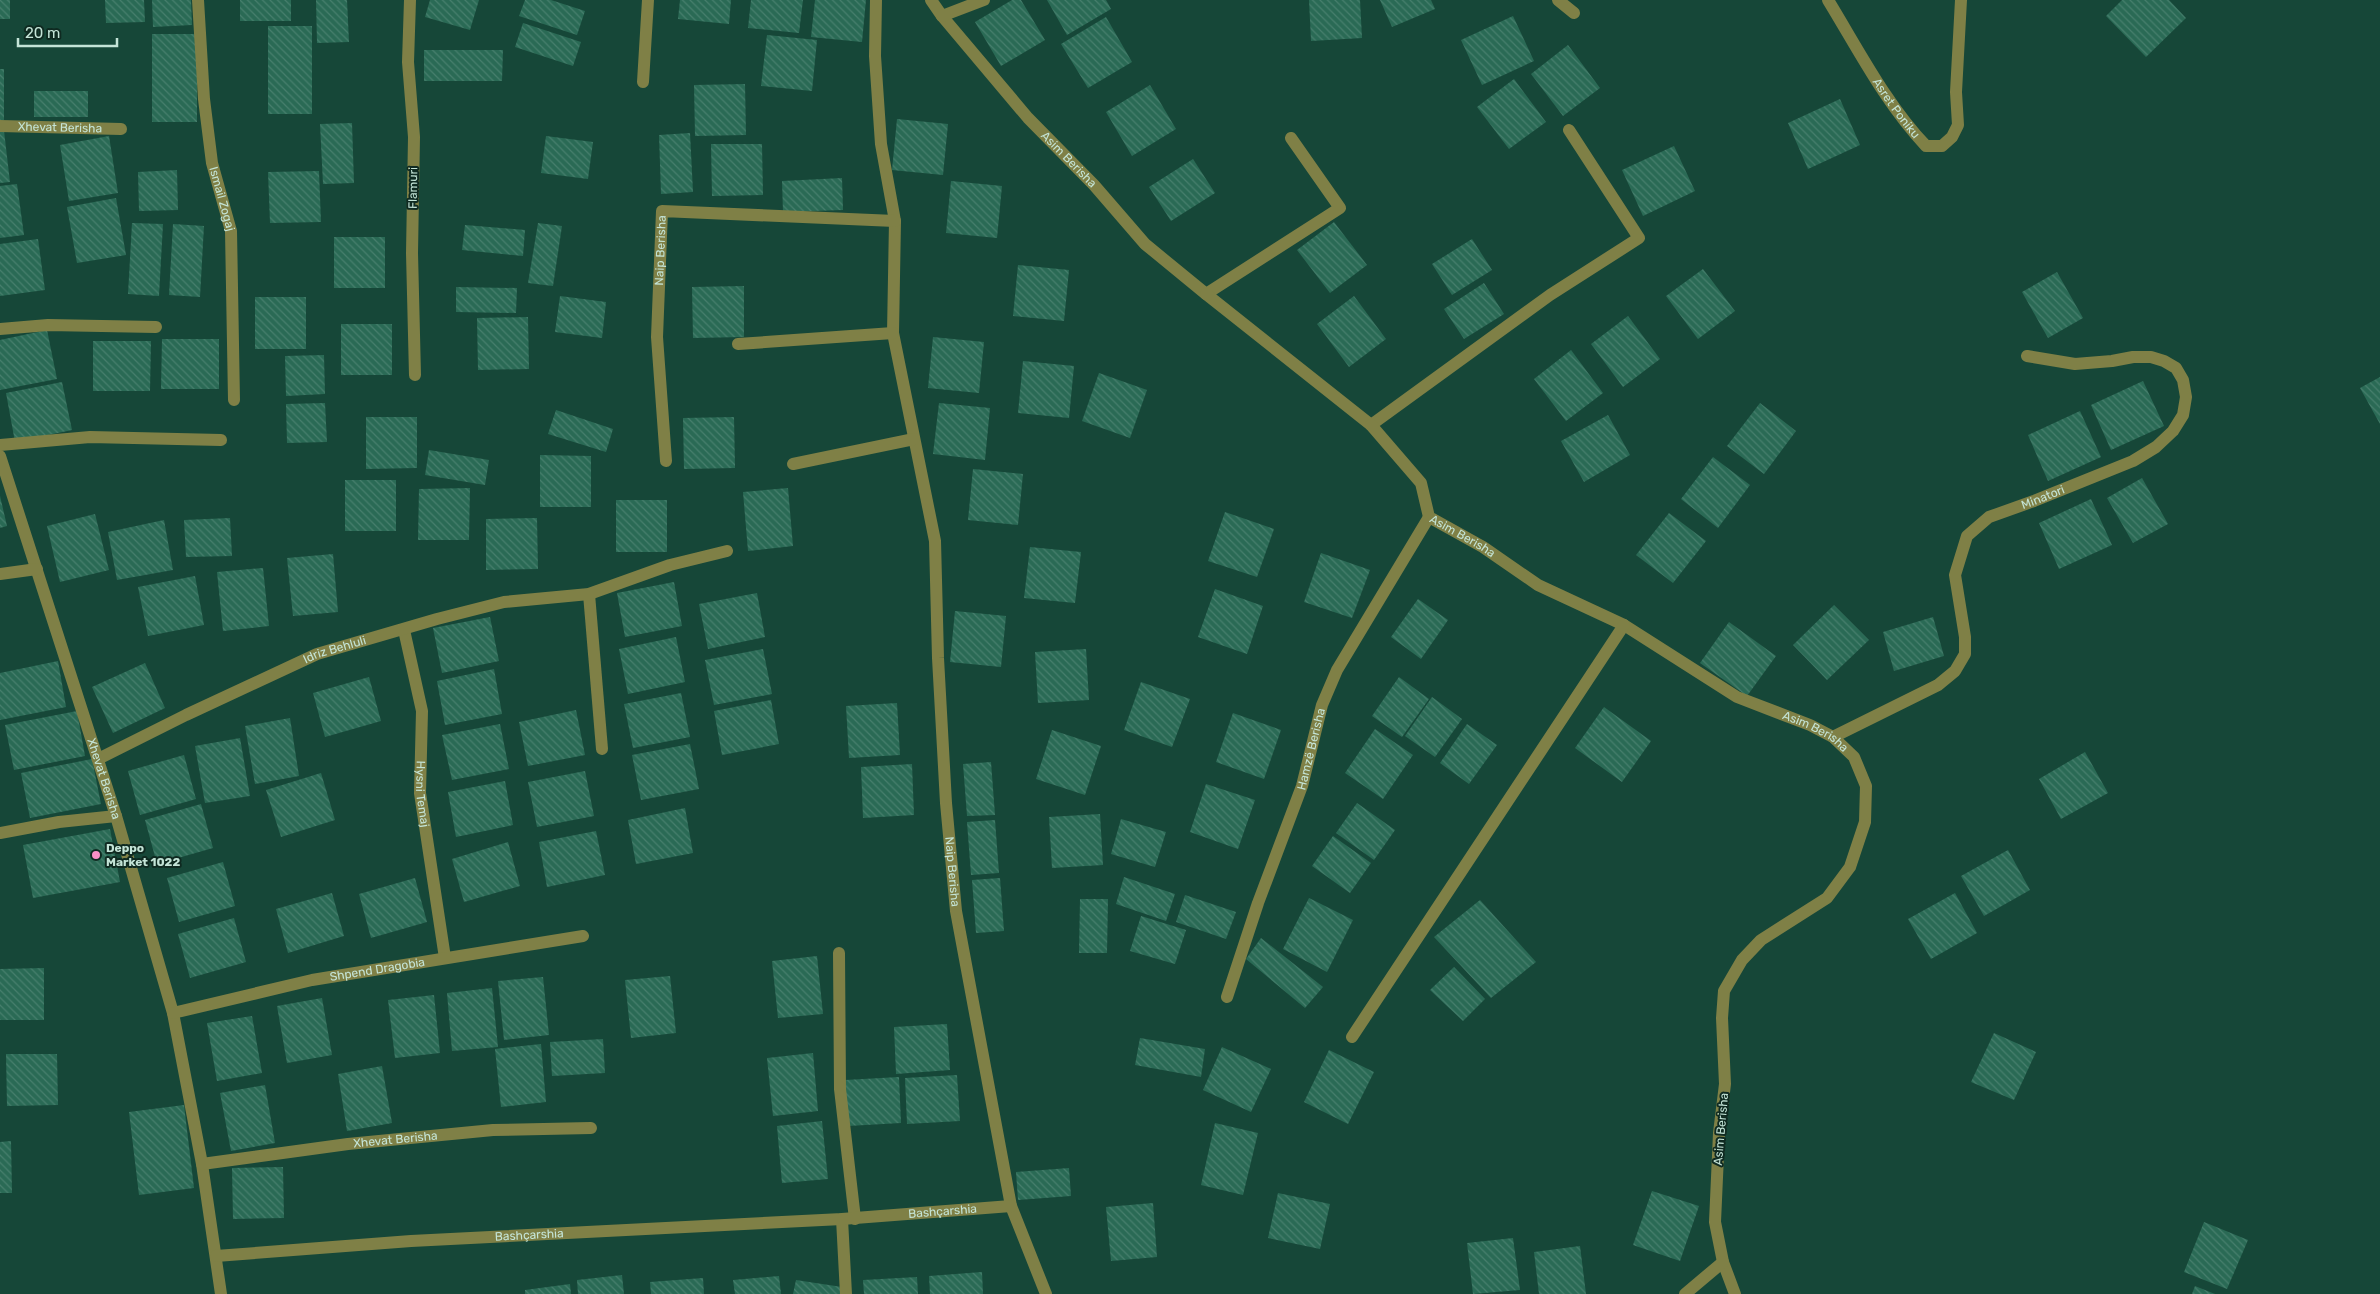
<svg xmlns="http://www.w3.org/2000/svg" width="2380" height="1294" viewBox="0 0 2380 1294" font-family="Rubik,sans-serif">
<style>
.building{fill:url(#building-back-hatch)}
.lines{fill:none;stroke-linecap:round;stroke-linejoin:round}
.minor{stroke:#7f8046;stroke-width:12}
.poi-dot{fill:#fa8fc6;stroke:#0f2a21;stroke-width:2}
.labels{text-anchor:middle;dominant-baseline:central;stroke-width:4;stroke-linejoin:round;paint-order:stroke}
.street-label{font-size:12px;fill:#c4e4d7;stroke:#0f2a21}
.poi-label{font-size:12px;font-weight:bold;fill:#c4e4d7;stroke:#0f2a21;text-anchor:start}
</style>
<defs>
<pattern id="building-back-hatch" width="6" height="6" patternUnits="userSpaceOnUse" patternTransform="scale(1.25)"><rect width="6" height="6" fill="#2a6a55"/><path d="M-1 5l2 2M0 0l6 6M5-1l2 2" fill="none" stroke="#477f6d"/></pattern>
</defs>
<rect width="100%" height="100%" fill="#164738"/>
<g class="building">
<rect x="0" y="0" width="10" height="19"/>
<polygon points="105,0 144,0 145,22 106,23"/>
<polygon points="152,0 191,0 192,25 153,27"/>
<rect x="240" y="0" width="51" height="21"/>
<polygon points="316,0 347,0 349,42 317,43"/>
<polygon points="430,0 479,0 470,30 425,17"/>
<polygon points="525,0 551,0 585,11 577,35 519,16"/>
<polygon points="680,0 731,0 729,24 678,19"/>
<polygon points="751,0 803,0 799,33 748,28"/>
<polygon points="815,0 866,0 862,42 811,37"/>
<polygon points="1012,0 1021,0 1045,40 1001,66 975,22"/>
<polygon points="1047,0 1106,0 1111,9 1067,35"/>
<polygon points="1309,0 1360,0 1362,38 1311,41"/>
<polygon points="1380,0 1431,0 1435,9 1392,27"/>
<polygon points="2122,0 2169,0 2186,18 2146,57 2106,16"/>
<polygon points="1513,16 1534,61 1482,85 1461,40"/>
<polygon points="1106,17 1132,62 1088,88 1061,44"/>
<polygon points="523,23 581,42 573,66 515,47"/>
<rect x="268" y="26" width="44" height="88"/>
<rect x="152" y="34" width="45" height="88"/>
<polygon points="767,35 817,40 812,91 761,86"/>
<polygon points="1568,45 1600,88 1563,116 1531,74"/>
<polygon points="424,50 503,50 502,81 424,81"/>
<rect x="0" y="69" width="4" height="51"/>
<polygon points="1514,79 1546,122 1509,149 1477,107"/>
<polygon points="745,84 746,135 695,136 694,85"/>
<polygon points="1150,85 1176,129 1132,156 1106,112"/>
<rect x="34" y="91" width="54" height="26"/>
<polygon points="1840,99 1860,145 1808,169 1788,123"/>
<polygon points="897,119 948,124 943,175 892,170"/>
<polygon points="352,123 354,183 323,184 320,124"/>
<polygon points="0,131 4,131 10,182 0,183"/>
<polygon points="690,133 693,192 661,194 659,135"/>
<polygon points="109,136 118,193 69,201 60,145"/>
<polygon points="546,136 593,142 588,179 541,173"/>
<polygon points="711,144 762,144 763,195 712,196"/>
<polygon points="1674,146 1695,191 1643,216 1622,170"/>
<polygon points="1193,159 1215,193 1171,221 1149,187"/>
<polygon points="177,170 178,210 139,211 138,172"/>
<polygon points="319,171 321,222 270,223 268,172"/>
<polygon points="842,178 843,210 783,212 782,181"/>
<polygon points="951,181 1002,186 997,238 946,233"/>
<polygon points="17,184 24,235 0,238 0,186"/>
<polygon points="116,198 126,255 77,263 67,207"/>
<polygon points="1334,222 1367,265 1330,293 1297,250"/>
<polygon points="132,223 163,224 159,296 128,294"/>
<polygon points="538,223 562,226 553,286 528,283"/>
<polygon points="173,224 204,226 200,297 169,295"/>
<polygon points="465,225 525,230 523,256 462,250"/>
<rect x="334" y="237" width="51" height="51"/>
<polygon points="38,239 45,290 0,296 0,244"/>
<polygon points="1472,239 1492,270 1452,295 1432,264"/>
<polygon points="1018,265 1069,270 1064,321 1013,316"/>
<polygon points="1703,269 1735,311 1698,339 1666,296"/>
<polygon points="2057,272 2083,318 2048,338 2022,292"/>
<polygon points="1484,283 1504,314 1464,339 1444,309"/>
<polygon points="744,286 744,337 693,338 692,287"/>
<polygon points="456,287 517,288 516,313 456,312"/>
<polygon points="560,296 606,302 602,338 555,332"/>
<polygon points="1354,296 1386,339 1349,367 1317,324"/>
<rect x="255" y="297" width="51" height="52"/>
<polygon points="1628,316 1660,359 1623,387 1591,344"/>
<polygon points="528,317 529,369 478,370 477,318"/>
<rect x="341" y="324" width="51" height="51"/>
<polygon points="47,330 57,379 0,390 0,340"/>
<polygon points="933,337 984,342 979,393 928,388"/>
<polygon points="162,339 219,339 219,389 161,389"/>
<polygon points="93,341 151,341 150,391 93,391"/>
<polygon points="1571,350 1603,393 1566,421 1534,379"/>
<polygon points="324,355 325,394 286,396 285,356"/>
<polygon points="1023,361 1074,366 1069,418 1018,413"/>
<polygon points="1099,373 1147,390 1130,438 1082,421"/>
<polygon points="2380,377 2380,424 2360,388"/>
<polygon points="2143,381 2164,426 2111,450 2091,405"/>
<polygon points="62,382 72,430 15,442 6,393"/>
<polygon points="325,403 327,442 287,443 286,404"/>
<polygon points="939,403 990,408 985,460 933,454"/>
<polygon points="1760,403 1796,431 1764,474 1727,446"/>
<polygon points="556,410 613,429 606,452 548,434"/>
<polygon points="2080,411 2101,457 2048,481 2028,435"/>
<polygon points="1608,415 1630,455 1584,482 1561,441"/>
<polygon points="366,417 417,417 417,468 366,469"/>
<polygon points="734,417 735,468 684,469 683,418"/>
<polygon points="429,450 489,460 485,485 425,475"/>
<polygon points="540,455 591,456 591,507 540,507"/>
<polygon points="1713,457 1750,485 1718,528 1681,499"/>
<polygon points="973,469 1023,474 1018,525 968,520"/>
<polygon points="2142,478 2168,524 2133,543 2107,498"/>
<rect x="345" y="480" width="51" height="51"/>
<polygon points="470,488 469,540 418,540 419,489"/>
<polygon points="788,488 793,546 748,551 743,492"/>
<polygon points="0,496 7,526 0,528"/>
<polygon points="2091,499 2112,545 2059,569 2039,523"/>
<rect x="616" y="500" width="51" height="52"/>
<polygon points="1225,512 1274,529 1257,577 1208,561"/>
<polygon points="1669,513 1706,541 1673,583 1636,555"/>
<polygon points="95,514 109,570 60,582 47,526"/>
<polygon points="230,518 232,556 186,557 184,520"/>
<polygon points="537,518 538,569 486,570 486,519"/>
<polygon points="164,520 173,570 117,580 108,532"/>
<polygon points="1030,547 1081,552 1075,603 1024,598"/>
<polygon points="1321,553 1370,570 1352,618 1304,602"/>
<polygon points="333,554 338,612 293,616 287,558"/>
<polygon points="263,568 269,626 223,631 217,572"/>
<polygon points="195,576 204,625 148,636 138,587"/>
<polygon points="674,582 682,626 625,637 617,593"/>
<polygon points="1215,589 1263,606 1247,654 1198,637"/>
<polygon points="757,593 765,637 708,649 699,604"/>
<polygon points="1418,599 1448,620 1421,659 1391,637"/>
<polygon points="1834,605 1869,640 1827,680 1793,645"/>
<polygon points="955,611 1006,616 1001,667 950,662"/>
<polygon points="490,617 499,661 442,673 433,628"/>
<polygon points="1933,617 1944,656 1894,671 1883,632"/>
<polygon points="1729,622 1776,656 1747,696 1700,663"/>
<polygon points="676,637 685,682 628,694 619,649"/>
<polygon points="763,649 772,694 714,705 705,660"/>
<polygon points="1086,649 1089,700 1038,703 1035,652"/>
<polygon points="58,661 66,707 0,720 0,673"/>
<polygon points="145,663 165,708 113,733 92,687"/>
<polygon points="494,669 502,714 445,725 437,681"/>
<polygon points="369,677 381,721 325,737 313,693"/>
<polygon points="1399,677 1429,699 1402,737 1372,716"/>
<polygon points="1141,682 1190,699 1172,747 1124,730"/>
<polygon points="681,693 690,737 633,748 624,704"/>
<polygon points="1432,697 1462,719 1435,757 1405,736"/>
<polygon points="771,700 779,744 722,755 714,711"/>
<polygon points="897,703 900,755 849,758 846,706"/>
<polygon points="1604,707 1651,741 1622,782 1575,748"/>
<polygon points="576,710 585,755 528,766 519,722"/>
<polygon points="77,711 85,756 14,770 5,725"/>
<polygon points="1233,713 1281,730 1264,779 1216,762"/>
<polygon points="290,718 299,776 255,784 245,726"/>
<polygon points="500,724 509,769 452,780 442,735"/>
<polygon points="1467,724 1497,745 1469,784 1440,763"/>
<polygon points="1375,729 1413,755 1383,799 1345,773"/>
<polygon points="1052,730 1101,746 1085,795 1036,779"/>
<polygon points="240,738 250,796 205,803 195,746"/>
<polygon points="690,744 699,789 641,800 632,755"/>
<polygon points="2085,752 2108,793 2061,819 2039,779"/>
<polygon points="184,755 196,799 140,815 128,771"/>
<polygon points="92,759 101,804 30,818 21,773"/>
<polygon points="991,762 995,815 967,816 963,764"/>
<polygon points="912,764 914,815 863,818 861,767"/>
<polygon points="585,771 594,816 537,827 528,782"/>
<polygon points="321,773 335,820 281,837 266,790"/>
<polygon points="505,781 513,825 456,837 448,792"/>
<polygon points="1206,784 1255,800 1238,849 1190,832"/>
<polygon points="1357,803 1395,830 1374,860 1336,833"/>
<polygon points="201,804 213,848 157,864 145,820"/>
<polygon points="685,808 693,853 636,864 628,820"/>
<polygon points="1100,814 1103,865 1052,868 1049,817"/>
<polygon points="1121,819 1166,832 1155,867 1111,854"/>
<polygon points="995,820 999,873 971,875 967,822"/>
<polygon points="110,829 120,882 33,898 23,845"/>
<polygon points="596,831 605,875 547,887 539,842"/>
<polygon points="1333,836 1371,863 1350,893 1312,866"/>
<polygon points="508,842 520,886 464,902 452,859"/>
<polygon points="2008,850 2030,890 1984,916 1961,876"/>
<polygon points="223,862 235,906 179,922 167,878"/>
<polygon points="1124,877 1175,894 1166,921 1116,904"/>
<polygon points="415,878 427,922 371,938 359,894"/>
<polygon points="1000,878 1004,931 976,933 972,880"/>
<polygon points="332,893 344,936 288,953 276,909"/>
<polygon points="1955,893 1977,933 1931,959 1908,919"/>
<polygon points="1185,895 1236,912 1226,939 1176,922"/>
<polygon points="1309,898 1353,920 1327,972 1283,949"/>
<polygon points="1080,899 1108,899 1107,953 1079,953"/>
<polygon points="1480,900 1536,962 1491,998 1434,937"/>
<polygon points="1141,916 1186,930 1175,964 1130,951"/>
<polygon points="234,918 246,962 190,978 178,934"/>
<polygon points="1261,938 1323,987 1305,1008 1246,959"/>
<polygon points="817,956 823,1014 778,1018 772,961"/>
<polygon points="1454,967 1485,999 1463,1021 1430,990"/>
<polygon points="44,968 44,1020 0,1020 0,969"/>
<polygon points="670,976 676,1033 631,1038 625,980"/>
<polygon points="543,977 549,1035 504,1040 498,981"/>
<polygon points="492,988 498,1047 452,1051 447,993"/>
<polygon points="434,995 440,1053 395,1058 388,1000"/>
<polygon points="322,998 332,1055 287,1063 277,1006"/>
<polygon points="252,1016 262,1073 217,1081 207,1023"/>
<polygon points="947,1024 950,1070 896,1074 894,1027"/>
<polygon points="1994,1033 2036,1052 2014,1100 1971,1082"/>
<polygon points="1140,1038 1205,1049 1201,1077 1135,1065"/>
<polygon points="603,1039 605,1073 552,1076 550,1042"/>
<polygon points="541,1044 546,1102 501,1107 495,1049"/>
<polygon points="1222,1047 1271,1069 1251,1112 1203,1090"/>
<polygon points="1329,1050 1374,1072 1348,1124 1304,1102"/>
<polygon points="813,1053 818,1111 773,1116 767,1058"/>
<polygon points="6,1054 57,1054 58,1105 7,1106"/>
<polygon points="382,1066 392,1123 347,1131 338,1074"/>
<polygon points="957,1075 960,1121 907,1124 905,1078"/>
<polygon points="899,1077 901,1123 848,1126 845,1080"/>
<polygon points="265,1085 275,1143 231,1151 220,1093"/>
<polygon points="184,1105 194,1188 139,1195 129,1112"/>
<polygon points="822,1121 828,1179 782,1183 777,1126"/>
<polygon points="1215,1123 1258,1133 1243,1195 1201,1185"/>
<polygon points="11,1141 12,1193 0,1193 0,1142"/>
<polygon points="283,1167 284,1218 233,1219 232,1168"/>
<polygon points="1069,1168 1071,1196 1018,1200 1016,1172"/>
<polygon points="1652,1191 1699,1206 1680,1261 1633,1245"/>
<polygon points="1278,1193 1330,1204 1320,1249 1268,1238"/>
<polygon points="1153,1203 1157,1257 1111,1261 1106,1207"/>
<polygon points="2204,1222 2248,1240 2227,1289 2184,1272"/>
<polygon points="1513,1238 1520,1290 1473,1294 1467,1243"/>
<polygon points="1580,1246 1586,1294 1539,1294 1534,1252"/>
<polygon points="982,1272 983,1294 930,1294 929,1276"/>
<polygon points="622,1275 624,1294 578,1294 577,1280"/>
<polygon points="779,1276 781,1294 735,1294 733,1280"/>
<polygon points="917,1277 918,1294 864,1294 863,1280"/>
<polygon points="703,1278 704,1294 651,1294 650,1282"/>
<polygon points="796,1280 842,1287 840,1294 793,1294"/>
<polygon points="570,1284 571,1294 525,1294 525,1290"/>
<polygon points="2195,1286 2215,1294 2192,1294"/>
</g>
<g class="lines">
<g class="minor">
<path id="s1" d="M198,0L204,99L212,163L231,231L234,400"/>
<polyline points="410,0 408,62 414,137 412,253 415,375"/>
<path id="s2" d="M876,0L875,56L881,144L895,221L893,333L935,541L938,658L946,803L956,911L1011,1206L1046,1294"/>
<path id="s3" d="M931,0L942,16L1028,118L1094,185L1145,244L1206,294L1340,208L1291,138"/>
<polyline points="1558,0 1574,13"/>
<path id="s4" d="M1828,0C1858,49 1886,104 1926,146H1942L1952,137L1958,125L1956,92L1961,0"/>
<polyline points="942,16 984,0"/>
<polyline points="643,82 648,0"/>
<path id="s5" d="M0,126L121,129"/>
<polyline points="1206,294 1371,425 1550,295 1639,238 1569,130"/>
<polyline points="0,329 48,325 156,327"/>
<polyline points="738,344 893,333"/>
<path id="s6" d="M1371,425L1421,483L1429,517L1483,547L1538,585L1624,625L1737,697L1810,725L1833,737L1854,757L1866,786L1865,822L1850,867L1827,898L1761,940L1742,960L1724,991L1722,1018L1725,1084L1719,1133L1715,1222L1723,1262L1735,1294"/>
<polyline points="0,445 90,437 221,440"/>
<path id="s7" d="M0,456L116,816L173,1013L202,1164L221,1294"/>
<path id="s8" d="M666,461L657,337L662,211L895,221"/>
<polyline points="793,464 914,439"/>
<polyline points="0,574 37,569"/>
<polyline points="589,594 602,749"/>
<path id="s9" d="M404,630L422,711L420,793L445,958"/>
<path id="s10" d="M1833,737L1938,685L1955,671L1965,654V637L1955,575L1967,536L1989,517L2034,501L2133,461L2156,447L2173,431L2183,415L2186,397L2183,380L2176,368L2164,361L2151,357H2133L2112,361L2075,364L2027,356"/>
<path id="s11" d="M98,759L186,715L317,654L437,619L504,602L589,594L670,565L727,551"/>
<polyline points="0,833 59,822 116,816"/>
<polyline points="839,953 840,1089 855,1219"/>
<path id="s12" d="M1227,997L1258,903L1302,786L1322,705L1337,670L1429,517"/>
<path id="s13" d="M173,1013L312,980L583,936"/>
<polyline points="1352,1037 1624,625"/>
<path id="s14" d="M202,1164L348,1144L493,1130L591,1128"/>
<polyline points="842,1219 846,1294"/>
<path id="s15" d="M216,1256L411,1241L842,1219L1011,1206"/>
<polyline points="1685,1294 1723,1262"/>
</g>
</g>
<circle class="poi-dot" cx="96" cy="855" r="5"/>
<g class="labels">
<g class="street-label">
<text stroke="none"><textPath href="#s4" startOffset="128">Asret Poniku</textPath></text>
<text stroke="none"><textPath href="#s5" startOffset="60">Xhevat Berisha</textPath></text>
<text stroke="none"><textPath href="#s3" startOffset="211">Asim Berisha</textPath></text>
<text transform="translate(413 188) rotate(-89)">Flamuri</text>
<text stroke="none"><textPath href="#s1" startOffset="201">Ismail Zogaj</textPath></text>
<text stroke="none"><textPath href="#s8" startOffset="211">Naip Berisha</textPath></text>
<text stroke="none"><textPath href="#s10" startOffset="366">Minatori</textPath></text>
<text stroke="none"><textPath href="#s6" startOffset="150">Asim Berisha</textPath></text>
<text stroke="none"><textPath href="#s11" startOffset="261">Idriz Behluli</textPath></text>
<text stroke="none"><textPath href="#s6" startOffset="555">Asim Berisha</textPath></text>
<text stroke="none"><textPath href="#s12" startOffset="262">Hamzë Berisha</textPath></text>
<text stroke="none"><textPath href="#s7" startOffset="339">Xhevat Berisha</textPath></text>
<text stroke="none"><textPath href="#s9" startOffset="166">Hysni Temaj</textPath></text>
<text stroke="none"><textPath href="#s2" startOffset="878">Naip Berisha</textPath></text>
<text stroke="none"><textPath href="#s13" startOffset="209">Shpend Dragobia</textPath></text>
<text transform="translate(1721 1129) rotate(-85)">Asim Berisha</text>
<text stroke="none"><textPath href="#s14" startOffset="195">Xhevat Berisha</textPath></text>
<text stroke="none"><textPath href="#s15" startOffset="728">Bashçarshia</textPath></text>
<text stroke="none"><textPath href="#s15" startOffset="314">Bashçarshia</textPath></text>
</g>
<g class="poi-label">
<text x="106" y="848">Deppo<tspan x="106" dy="14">Market 1022</tspan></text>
</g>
</g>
<path d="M18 38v8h99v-8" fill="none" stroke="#c4e4d7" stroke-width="2.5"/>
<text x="25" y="38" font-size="15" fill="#c4e4d7" stroke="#0f2a21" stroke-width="4" paint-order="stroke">20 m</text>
</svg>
